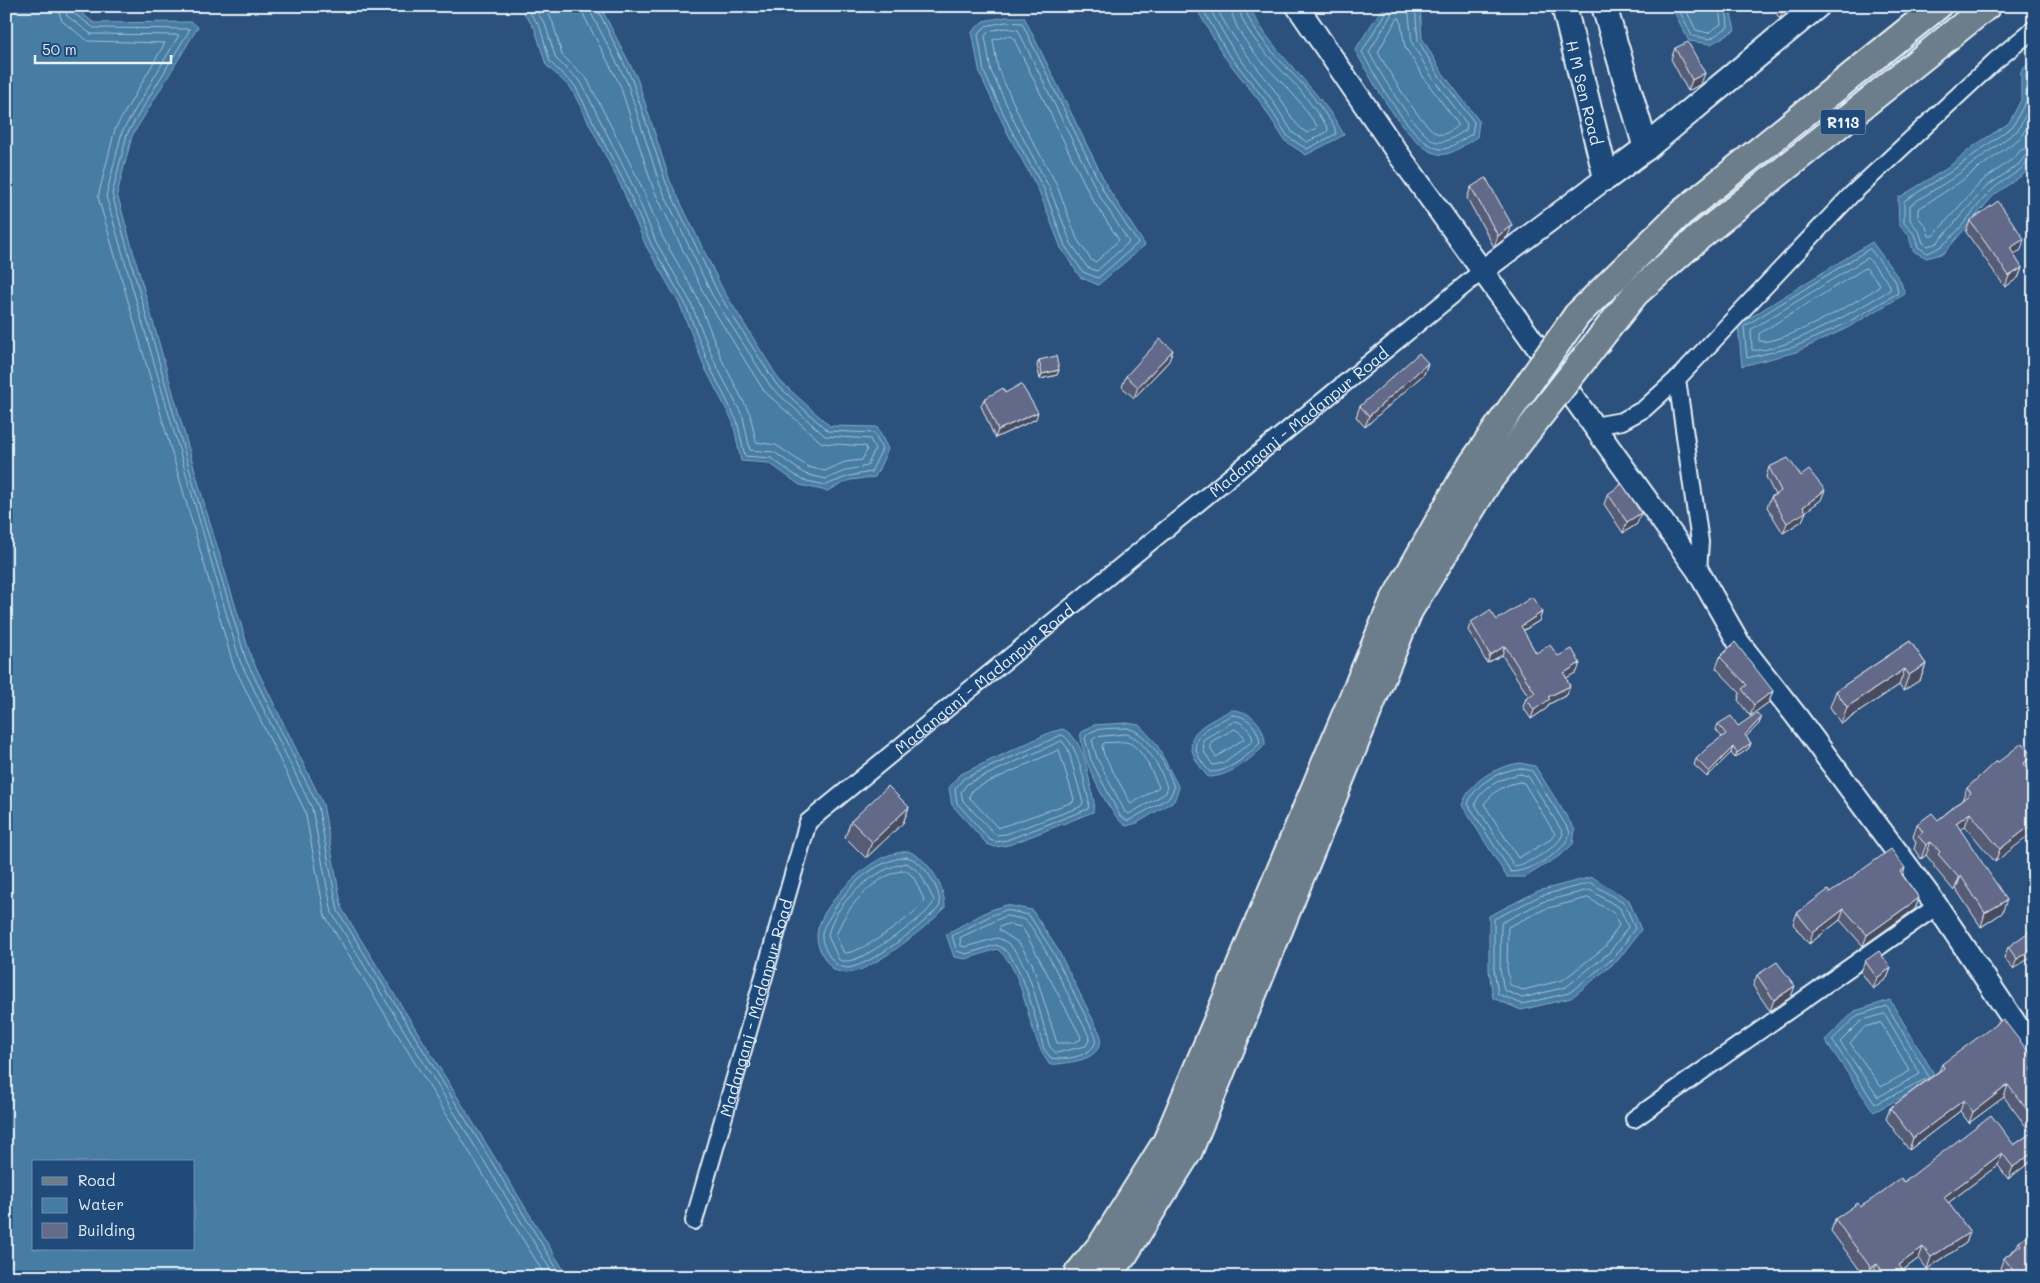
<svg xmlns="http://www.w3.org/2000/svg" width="2040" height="1283" viewBox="0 0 2040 1283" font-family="Mali,sans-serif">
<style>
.water{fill:#467ba3;stroke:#87aac5;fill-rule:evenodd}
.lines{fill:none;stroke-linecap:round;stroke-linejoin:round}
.shore{stroke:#a7c2d6;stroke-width:1}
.minor-casing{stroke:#e8f1f8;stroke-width:20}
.tertiary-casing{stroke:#e8f1f8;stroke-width:25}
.secondary-casing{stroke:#e8f1f8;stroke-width:28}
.primary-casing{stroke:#e8f1f8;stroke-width:30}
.minor{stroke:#1f4a7a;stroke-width:16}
.tertiary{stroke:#1f4a7a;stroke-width:21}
.secondary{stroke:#1f4a7a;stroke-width:24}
.primary{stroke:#6c7d8b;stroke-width:26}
.primary-bridge-casing{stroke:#e8f1f8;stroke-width:30;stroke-linecap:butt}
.primary-bridge{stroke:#6c7d8b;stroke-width:26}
.wall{fill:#565c76;stroke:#e8f1f8}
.shaded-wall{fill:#464b60;stroke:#e8f1f8}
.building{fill:#646b89;stroke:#e8f1f8}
.labels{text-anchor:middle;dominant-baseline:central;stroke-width:4;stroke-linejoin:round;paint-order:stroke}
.shield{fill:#1f4a7a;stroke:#acbfd2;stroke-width:1}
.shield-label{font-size:15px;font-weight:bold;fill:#e8f1f8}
.street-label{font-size:16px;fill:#e8f1f8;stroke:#1f4a7a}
</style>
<rect width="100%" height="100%" fill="#2d517d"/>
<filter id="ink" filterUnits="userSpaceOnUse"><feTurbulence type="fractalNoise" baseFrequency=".02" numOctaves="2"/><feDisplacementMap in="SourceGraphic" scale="10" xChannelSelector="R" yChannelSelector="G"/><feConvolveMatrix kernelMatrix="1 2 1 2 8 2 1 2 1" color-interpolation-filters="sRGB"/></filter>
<g filter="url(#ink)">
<g class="water">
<path d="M6,6H73L94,23L192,22L198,27L132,136L117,194L206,510L251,657L323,804L342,909L568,1277H6ZM34,1162H194V1249H34Z"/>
<polygon points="527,6 600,6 637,78 670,181 723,290 780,381 830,426 877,427 888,449 875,477 850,480 827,491 800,485 769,463 741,461 733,422 705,368 680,305 646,246 622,188 571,88 546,65 535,29 523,12"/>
<path d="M1195,6H1249C1272,55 1319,87 1344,135L1306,155L1285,141L1261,103L1223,55Z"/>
<path d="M1379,6H1420L1422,38L1441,71L1479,121L1477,137C1468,142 1456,152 1446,154C1414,161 1369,75 1355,50L1381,10Z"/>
<polygon points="1671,6 1732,6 1730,10 1735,30 1711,44 1689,41"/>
<polygon points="1006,17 1024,17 1109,190 1145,245 1098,285 1080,277 1061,248 1039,191 1007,132 980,74 972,32 983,21"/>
<polygon points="2034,58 2034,162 2028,171 1994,195 1944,253 1927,258 1913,251 1909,236 1899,225 1898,198 1946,169 1974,146 2009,123 2021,100 2021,71"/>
<polygon points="1872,242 1900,280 1905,294 1847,328 1796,352 1742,366 1738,325"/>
<path d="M1231,710C1251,710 1265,725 1265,745C1250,760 1229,777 1208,777C1175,737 1195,729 1231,710Z"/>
<path d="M1127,723L1139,725L1156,743L1179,788L1174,801L1137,823L1126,826C1109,816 1078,752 1081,733L1093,725Z"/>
<path d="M1063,729C1086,740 1088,779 1094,802L1093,812L1009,845L995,847L987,844L952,805L949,788L959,775L1051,732Z"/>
<path d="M1520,763L1535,766L1575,830L1573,844L1561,855L1525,877H1507L1462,805C1471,780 1495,767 1520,763Z"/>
<path d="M908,851C929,859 945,886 945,908C929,925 869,974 846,973C842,973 838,971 834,970C826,963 817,948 817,936C817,909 864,863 889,855C895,853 902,852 908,851Z"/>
<polygon points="1592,877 1629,900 1641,930 1618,960 1571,998 1521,1010 1493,998 1489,970 1489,916 1538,891"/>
<path d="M1006,905L1032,910L1058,950L1101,1036C1102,1062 1069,1062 1050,1065C1025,1033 1027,971 997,949L966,959L954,957L946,934L988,911Z"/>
<polygon points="1890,1000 1937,1079 1874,1112 1825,1040 1855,1011"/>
</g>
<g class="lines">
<g class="shore">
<polyline points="57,6 62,21 88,41 165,43 115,129 98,197 233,664 305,811 325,916 546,1277"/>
<polyline points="64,6 67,16 91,34 179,35 122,132 106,196 240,661 312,808 332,913 555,1277"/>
<polyline points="70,6 72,12 94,28 190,29 127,134 112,194 201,511 246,660 318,806 338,911 562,1277"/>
<polyline points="531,6 530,13 540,27 550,62 575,86 626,186 651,244 685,303 709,365 737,421 745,456 771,458 802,480 826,485 849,476 871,472 882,449 874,433 828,431 776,384 718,293 666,183 632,80 596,6"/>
<polyline points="537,6 537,12 545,24 556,59 581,82 632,184 656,242 690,301 715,363 743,417 750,450 774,452 805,474 826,479 847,470 867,466 875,449 870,439 825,436 771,387 712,295 660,185 627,82 591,13 589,6"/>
<polyline points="545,6 553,23 562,55 587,79 639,181 663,238 697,297 722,360 750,414 756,442 776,445 808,467 825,471 845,462 862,460 867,450 865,446 822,443 764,391 706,298 653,188 620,85 584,16 582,6"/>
<path d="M1201,6L1227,52L1265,100L1288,137L1307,149L1336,134L1334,126C1324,113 1315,98 1304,86C1288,68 1248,31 1245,6"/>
<path d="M1208,6L1232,48L1270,97L1293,133L1307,142L1327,132L1328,128C1319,116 1310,102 1300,90C1283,71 1240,32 1239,6"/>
<path d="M1216,6C1230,38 1255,63 1275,91C1286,105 1292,124 1307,133L1316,129L1317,126C1309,115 1302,104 1293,94C1274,74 1232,36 1231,6"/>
<path d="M1384,6L1385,13L1362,52C1374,74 1416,152 1444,149C1453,147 1464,138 1472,134L1474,122L1437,73L1418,40L1415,6"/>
<path d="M1391,6V15L1369,52C1378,70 1419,139 1437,142C1447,143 1457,135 1466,130L1467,124L1432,77L1412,43L1408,6"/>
<polyline points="1677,6 1692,36 1710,39 1728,27 1726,6"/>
<polyline points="1684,6 1696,30 1708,33 1721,24 1719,6"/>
<path d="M1400,18L1405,47L1426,81L1458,124L1457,126C1453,129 1445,136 1439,134C1424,131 1386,68 1378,52L1397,19Z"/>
<polygon points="1006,22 1022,23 1104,192 1138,243 1098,278 1083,272 1065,246 1044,189 1011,130 984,72 978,34 986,26"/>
<polygon points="1006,28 1018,30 1099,195 1129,242 1097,271 1087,267 1071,243 1049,187 1017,127 991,71 985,36 989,31"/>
<polygon points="1007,36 1013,37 1092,199 1119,240 1096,262 1092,261 1077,239 1056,183 1023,124 998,69 993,40"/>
<path d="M2034,65L2026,73V101L2013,126L1949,173L1904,201V223L1914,234L1918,247L1927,253C1954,245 1970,211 1990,192C2002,180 2018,174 2029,161L2034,160"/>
<polyline points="2034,74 2032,102 2018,130 1953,178 1910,205 1910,220 1919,231 1923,243 1928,246 1937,243 1986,187 2019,164 2025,156 2034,154"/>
<polyline points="2034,116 2020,138 1957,184 1918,209 1918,217 1926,227 1929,236 1933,236 1981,182 2014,158 2021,150 2034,146"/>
<polygon points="1870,249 1896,282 1898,293 1845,324 1794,347 1747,358 1744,327"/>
<path d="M1868,258L1890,285V290C1863,306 1781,355 1752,350L1751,330Z"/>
<path d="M1866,268L1880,284L1879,287C1857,301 1782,346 1759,341V334Z"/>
<path d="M1232,715C1248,715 1258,728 1260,743C1249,755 1227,773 1210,772C1179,738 1204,730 1232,715Z"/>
<path d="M1235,721C1244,722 1252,732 1253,741L1223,763L1213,765L1204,752L1203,740Z"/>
<path d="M1127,728C1148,732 1169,768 1174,788L1170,797L1128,821L1120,816L1091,760L1085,738C1090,726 1115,729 1127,728Z"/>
<polygon points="1235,729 1243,735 1244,739 1216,757 1211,750 1211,742"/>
<path d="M1126,734C1144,737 1163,772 1167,788L1166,793L1129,814L1125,812L1097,758L1092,740L1096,737Z"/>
<path d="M1062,735C1078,742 1085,785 1089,802L1088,809L1007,840L996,842L990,840L957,803L955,789L963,779Z"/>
<polygon points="1062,741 1068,749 1083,803 1080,807 1006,834 996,835 963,801 961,792 967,784"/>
<path d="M1126,742C1142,745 1152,773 1159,787L1131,804L1104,755L1102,746L1104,743Z"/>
<polygon points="1059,750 1074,799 1073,802 998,828 969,797 972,790"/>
<path d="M1520,768L1532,771L1570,832C1567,852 1531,871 1511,872L1468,804C1475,783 1499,771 1520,768Z"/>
<path d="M1520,774L1528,776L1563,833C1561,846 1527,865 1514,866L1475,804C1481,787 1504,777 1520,774Z"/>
<path d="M1520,782L1524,783L1555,834L1550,840L1518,858L1484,804C1493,792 1505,784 1520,782Z"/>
<path d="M907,857C924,861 941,889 940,906C924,924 872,965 848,968C844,968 840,966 837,965C830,959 823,947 822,938C821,930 826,923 830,917C846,887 873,861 907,857Z"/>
<path d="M907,863L920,873L934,900C934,913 872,953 858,958C851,961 846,962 839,960L828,936C832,905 876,866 907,863Z"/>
<path d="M901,871H907L914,878L925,902C912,916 862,954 844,953L836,936C844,909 873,877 901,871Z"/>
<polygon points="1591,883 1625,904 1635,928 1615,957 1569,993 1522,1004 1498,994 1494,969 1494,919 1540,896"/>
<polygon points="1590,890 1620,908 1628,927 1610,952 1566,987 1522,998 1504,990 1500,969 1501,923 1542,902"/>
<polygon points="1588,898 1614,913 1619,925 1605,947 1563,980 1523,990 1510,985 1507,968 1508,927 1545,909"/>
<path d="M1006,910L1029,915L1053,952L1096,1037C1097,1056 1065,1061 1051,1058L1044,1049C1036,1024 1022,952 996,945L966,954L957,951L952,936L990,916Z"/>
<path d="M1006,916C1011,917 1020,918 1025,920C1037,927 1080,1020 1090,1038L1086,1046L1056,1053L1050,1047C1040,1020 1029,945 997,938L965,947L961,946L960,938Z"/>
<polygon points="1008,924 1021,927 1025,932 1081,1037 1080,1040 1072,1043 1057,1043 1032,963 1019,943 999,930 1000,927"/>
<polygon points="1885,1014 1920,1074 1878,1097 1840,1042 1861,1021"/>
<polygon points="1881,1023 1910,1071 1881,1087 1850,1043 1865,1027"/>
<polyline points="1926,1079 1875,1104 1832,1040 1858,1015 1887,1006 1929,1077"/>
</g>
<g class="minor-casing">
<g id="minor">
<polyline points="1677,379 1700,542 1698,571"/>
<polyline points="1594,426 1622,421 1644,409 1677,379 1851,195 1995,61 2034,29"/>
<polyline points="1634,1119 1937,906"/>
<path id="s1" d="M694,1221L808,822L1482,271"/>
</g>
</g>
<g class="tertiary-casing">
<g id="tertiary">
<polyline points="1297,6 1394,148 1698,571 1739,643 1797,717 1937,906 2034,1051"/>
<polyline points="1482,271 1606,178"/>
</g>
</g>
<g class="secondary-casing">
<g id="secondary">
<path id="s2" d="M1564,6L1606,178L1646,148L1817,6"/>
<polyline points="1604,6 1646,148"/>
</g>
</g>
<g class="primary-casing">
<g id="primary">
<polyline points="1577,315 1680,214 1938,6"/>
<polyline points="1601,337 1636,293 1698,238 1987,6"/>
</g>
</g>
<use href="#minor" class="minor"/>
<use href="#tertiary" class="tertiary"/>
<use href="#secondary" class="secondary"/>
<use href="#primary" class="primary"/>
<g class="primary-bridge-casing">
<g id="primary-bridge">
<polyline points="1075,1277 1102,1244 1166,1142 1392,604 1467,471 1577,315"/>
<polyline points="1106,1277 1124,1255 1189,1151 1409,611 1488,482 1601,337"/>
</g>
</g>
<use href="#primary-bridge" class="primary-bridge"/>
</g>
<g class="wall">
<polygon points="1778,6 1795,6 1780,19 1776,13"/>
<polygon points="1675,48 1701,84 1688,91 1671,59"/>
<polygon points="1471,187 1508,236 1494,247 1467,198"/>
<polygon points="1970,221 2021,250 2013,254 2022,268 2018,278 2005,287 1966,232"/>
<polygon points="1039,360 1059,370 1057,375 1040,379 1037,365"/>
<polygon points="1169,361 1134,398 1122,387 1126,376"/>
<polygon points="1428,363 1424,374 1365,427 1356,417 1360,406"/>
<polygon points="1005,393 1036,419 995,438 981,406 984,399"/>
<polygon points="1769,467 1801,476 1821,500 1806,511 1802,521 1783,533 1767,507 1771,497 1775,495 1766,477"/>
<polygon points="1608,494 1637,524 1623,533 1604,504"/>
<polygon points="1542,612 1539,621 1523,631 1536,653 1558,656 1577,672 1566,678 1567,695 1549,704 1547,708 1531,719 1523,707 1526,698 1529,697 1502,655 1487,663 1468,630 1471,622 1497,620"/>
<polygon points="1910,641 1926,664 1920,680 1903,691 1899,685 1841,724 1830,707 1836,691"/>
<polygon points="1720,657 1773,691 1769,702 1750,716 1738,700 1740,693 1716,668"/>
<polygon points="1761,718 1759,724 1746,737 1751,743 1749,748 1735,758 1731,753 1707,777 1694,765 1696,759 1722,737 1716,730 1718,724 1738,726"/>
<polygon points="1997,763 2028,769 2027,769 2034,778 1995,862 1965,826 1960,829 2002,913 1981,927 1956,889 1954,891 1934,867 1934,865 1926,855 1921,859 1914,849 1916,842 1913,837 1917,824 1938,820 1962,800 1967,788"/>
<polygon points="909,807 903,823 866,858 845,837 851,821"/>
<polygon points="1905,868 1903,875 1919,898 1915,909 1863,946 1840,920 1809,944 1793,924 1797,913 1830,893"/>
<polygon points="2034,888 2034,909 2027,901 2031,891"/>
<polygon points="2034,936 2013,969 2004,958 2008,947"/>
<polygon points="1865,961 1891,968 1887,978 1873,989 1861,972"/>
<polygon points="1757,975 1791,997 1770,1011 1753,986"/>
<polygon points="2034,1059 2034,1169 2029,1163 2008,1179 1998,1165 1948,1203 1970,1232 1966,1243 1927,1269 1919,1258 1903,1270 1908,1277 1874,1277 1872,1275 1870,1277 1865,1277 1831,1231 1835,1219 1860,1207 1904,1182 2014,1145 2031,1133 2004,1097 1969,1123 1960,1111 1909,1150 1886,1119 1890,1108 1939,1071 1942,1064"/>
<polygon points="2031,1233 2034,1277 2007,1277 2000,1268 2004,1258 2016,1248 2019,1242"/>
</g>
<g class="shaded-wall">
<polygon points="1786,6 1795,6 1780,19 1784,8"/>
<polygon points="1705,73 1701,84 1688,91 1692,80"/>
<polygon points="1512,225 1508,236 1494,247 1498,236"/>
<polygon points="2024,239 2021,250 2006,259 2010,248"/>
<polygon points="2022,268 2018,278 2005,287 2009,276"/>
<polygon points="1173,350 1169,361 1134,398 1138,387"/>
<polygon points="1428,363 1424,374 1365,427 1369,416"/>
<polygon points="1059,370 1057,375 1040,379 1042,374"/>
<polygon points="1038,412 1036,419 995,438 998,430"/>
<polygon points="1825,490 1821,500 1805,512 1806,512 1802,521 1783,533 1787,523 1803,507"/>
<polygon points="1641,513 1637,524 1623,533 1627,522"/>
<polygon points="1542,612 1539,621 1517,634 1521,626"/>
<polygon points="1505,646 1502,655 1487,663 1490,655"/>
<polygon points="1580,663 1577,672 1561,681 1564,673"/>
<polygon points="1926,664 1920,680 1903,691 1909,675"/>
<polygon points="1905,669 1899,685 1841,724 1847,707"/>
<polygon points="1570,686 1567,695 1549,704 1547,708 1531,719 1534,710 1548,697"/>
<polygon points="1773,691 1769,702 1750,716 1754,705"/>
<polygon points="1761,718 1759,724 1743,740 1745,735"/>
<polygon points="1751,743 1749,748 1735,758 1737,753"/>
<polygon points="1733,747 1731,753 1707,777 1709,772"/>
<polygon points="2032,756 2028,769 2018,777 2023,764"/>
<polygon points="909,807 903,823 866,858 872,842"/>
<polygon points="1970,813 1965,826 1951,836 1956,823"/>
<polygon points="2034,823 2034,832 1995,862 2000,849"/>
<polygon points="1931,842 1926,855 1921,859 1926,845"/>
<polygon points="1905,868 1901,879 1900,872"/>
<polygon points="1961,876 1956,889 1954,891 1959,878"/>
<polygon points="1919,898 1915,909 1863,946 1867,935"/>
<polygon points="2007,900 2002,913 1981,927 1985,913"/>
<polygon points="1844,909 1840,920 1809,944 1813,933"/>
<polygon points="2034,947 2034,955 2013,969 2017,959"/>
<polygon points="1891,968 1887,978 1873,989 1877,978"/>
<polygon points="1795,986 1791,997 1770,1011 1774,1000"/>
<polygon points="2034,1066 2034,1073 2033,1075 2030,1069"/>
<polygon points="2008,1085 2004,1097 1969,1123 1973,1112"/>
<polygon points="1964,1100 1960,1111 1909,1150 1913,1138"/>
<polygon points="2034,1152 2029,1163 2008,1179 2013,1167"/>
<polygon points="2002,1153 1998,1165 1940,1209 1944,1197"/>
<polygon points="1970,1232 1966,1243 1927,1269 1931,1257"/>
<polygon points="1923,1247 1919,1258 1895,1276 1899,1265"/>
<polygon points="1877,1264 1872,1275 1870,1277 1868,1277 1871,1268"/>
</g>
<g class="building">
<polygon points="1688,42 1705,73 1692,80 1675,48"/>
<polygon points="1486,178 1512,225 1498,236 1471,187"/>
<polygon points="1998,201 2024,239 2010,248 2022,268 2009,276 1970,221"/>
<polygon points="1160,339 1173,350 1138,387 1126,376"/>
<polygon points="1419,353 1428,363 1369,416 1360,406"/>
<polygon points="1056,356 1059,370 1042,374 1039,360"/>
<polygon points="1021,384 1038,412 998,430 984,399 1003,388 1005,393"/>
<polygon points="1788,458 1801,476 1809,470 1825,490 1803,507 1806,512 1787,523 1771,497 1781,491 1769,467"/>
<polygon points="1622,484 1641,513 1627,522 1608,494"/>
<polygon points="1532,597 1542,612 1521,626 1536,653 1550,645 1558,656 1572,649 1580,663 1564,673 1570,686 1548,697 1550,699 1534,710 1526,698 1535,693 1505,646 1490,655 1471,622 1490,610 1497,620"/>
<polygon points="1910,641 1926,664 1909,675 1905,669 1847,707 1836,691"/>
<polygon points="1735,642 1773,691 1754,705 1742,689 1747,685 1720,657"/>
<polygon points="1757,713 1761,718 1745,735 1751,743 1737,753 1733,747 1709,772 1696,759 1708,747 1726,734 1718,724 1731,716 1738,726"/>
<polygon points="2022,743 2032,756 2023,764 2034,778 2034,823 2000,849 1970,813 1956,823 2007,900 1985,913 1961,876 1959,878 1938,854 1940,852 1931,842 1926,845 1918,836 1923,832 1917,824 1932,813 1938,820 1971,793 1967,788 1996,761 1997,763"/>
<polygon points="888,786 909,807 872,842 851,821"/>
<polygon points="1891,849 1905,868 1900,872 1919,898 1867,935 1844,909 1813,933 1797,913 1828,890 1830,893"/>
<polygon points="2030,931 2034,936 2034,947 2017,959 2008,947"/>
<polygon points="1879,951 1891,968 1877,978 1865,961"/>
<polygon points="1777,962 1795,986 1774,1000 1757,975"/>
<polygon points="2003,1019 2034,1059 2034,1066 2030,1069 2034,1075 2034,1119 2008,1085 1973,1112 1964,1100 1913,1138 1890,1108 1944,1068 1942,1064"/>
<polygon points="1991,1115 2014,1145 2034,1131 2034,1152 2013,1167 2002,1153 1944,1197 1970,1232 1931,1257 1923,1247 1899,1265 1908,1277 1887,1277 1877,1264 1871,1268 1835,1219 1858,1203 1860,1207 1874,1198 1901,1178 1904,1182"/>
<polygon points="2031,1233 2034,1236 2034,1277 2018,1277 2004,1258 2021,1245 2019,1242"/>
</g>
</g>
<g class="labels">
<rect class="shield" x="1820.5" y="109.5" width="45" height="25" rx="4"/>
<g class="shield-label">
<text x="1843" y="122">R113</text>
</g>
<g class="street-label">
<text stroke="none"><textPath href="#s2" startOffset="89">H M Sen Road</textPath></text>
<text stroke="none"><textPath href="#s1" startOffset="1048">Madanganj - Madanpur Road</textPath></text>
<text stroke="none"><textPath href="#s1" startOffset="642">Madanganj - Madanpur Road</textPath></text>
<text stroke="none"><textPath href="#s1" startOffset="222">Madanganj - Madanpur Road</textPath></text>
</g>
</g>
<rect width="2040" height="1283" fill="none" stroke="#1f4a7a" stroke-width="25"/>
<rect x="12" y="12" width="2015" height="1258" fill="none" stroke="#e8f1f8" stroke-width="2" filter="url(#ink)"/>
<rect x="32" y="1160" width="162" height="90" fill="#1f4a7a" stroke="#6f8dac"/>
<rect x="42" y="1177" width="25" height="8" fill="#6c7d8b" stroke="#6f8dac"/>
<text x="78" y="1186" font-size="15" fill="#e8f1f8">Road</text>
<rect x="42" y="1198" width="25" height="15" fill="#467ba3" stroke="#6f8dac"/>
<text x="78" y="1210" font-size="15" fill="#e8f1f8">Water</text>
<rect x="42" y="1223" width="25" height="15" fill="#646b89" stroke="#6f8dac"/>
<text x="78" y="1236" font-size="15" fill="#e8f1f8">Building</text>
<path d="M35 55v8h136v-8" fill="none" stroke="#e8f1f8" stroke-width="2.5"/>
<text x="42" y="55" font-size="15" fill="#e8f1f8" stroke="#1f4a7a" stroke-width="4" paint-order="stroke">50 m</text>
</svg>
